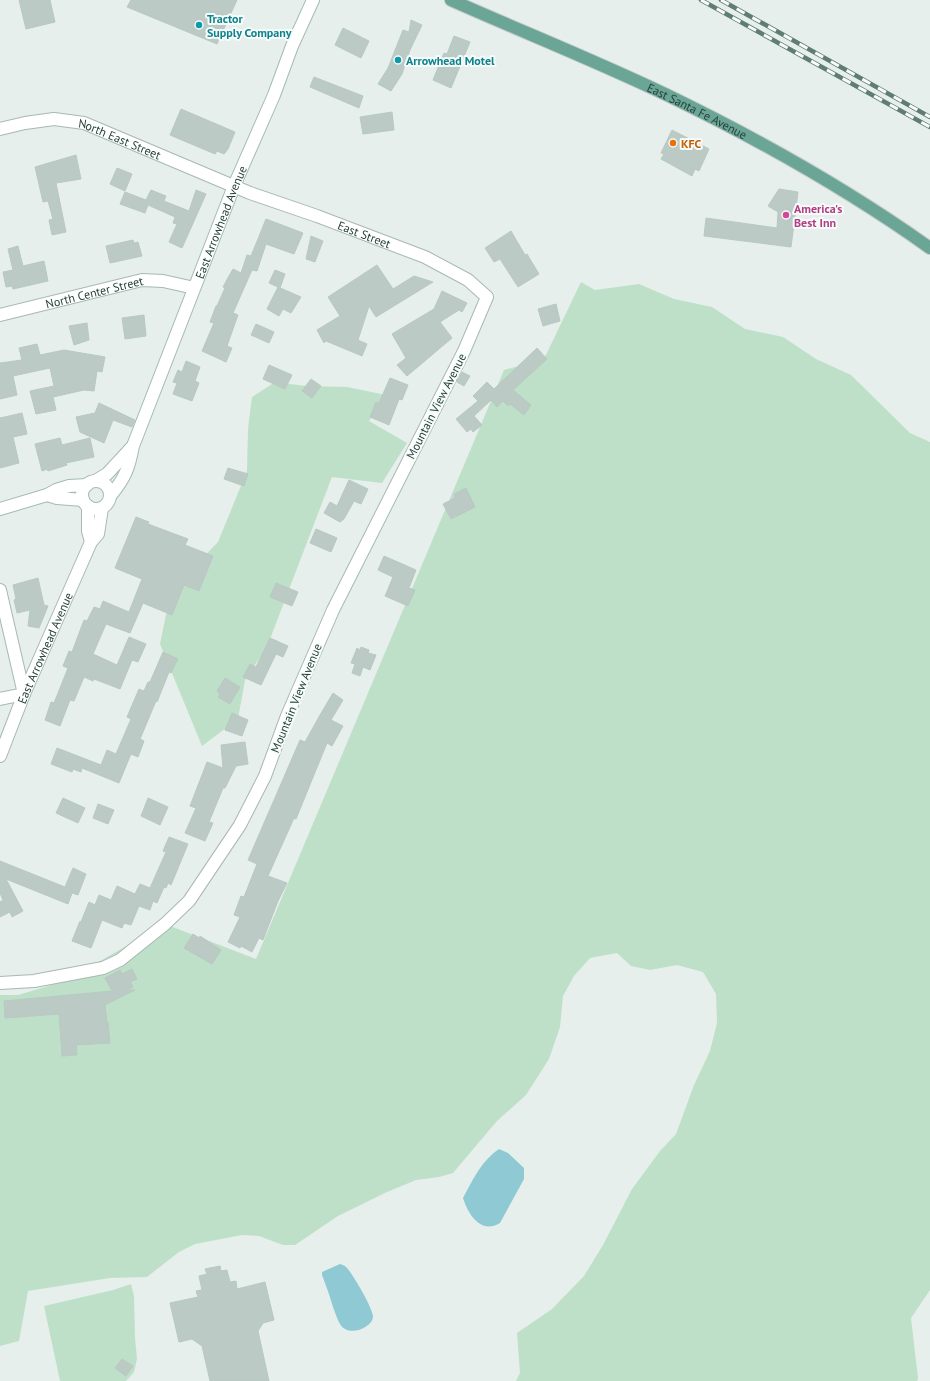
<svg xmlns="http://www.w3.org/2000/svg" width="930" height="1381" viewBox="0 0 930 1381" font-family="'PT Sans',sans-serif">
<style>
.green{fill:#bfe0c8}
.water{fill:#8ec9d4}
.building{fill:#bbcac4;stroke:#b8c9c2}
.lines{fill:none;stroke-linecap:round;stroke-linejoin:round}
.street-casing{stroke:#a8b8b2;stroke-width:14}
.secondary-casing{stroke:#a4bbb3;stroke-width:14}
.primary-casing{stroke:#c2cac8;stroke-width:14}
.street{stroke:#fff;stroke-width:12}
.secondary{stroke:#fff;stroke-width:12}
.primary{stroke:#6aa596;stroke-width:12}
.rail-casing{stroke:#5f7d75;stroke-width:4.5}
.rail{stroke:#f7fbf9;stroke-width:3;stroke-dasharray:9;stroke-linecap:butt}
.culture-dot{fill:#0f9aa8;stroke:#f7fbf9;stroke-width:1.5}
.food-dot{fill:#e8710a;stroke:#f7fbf9;stroke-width:1.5}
.hotel-dot{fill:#d1479c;stroke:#f7fbf9;stroke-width:1.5}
.labels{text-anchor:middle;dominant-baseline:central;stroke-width:4;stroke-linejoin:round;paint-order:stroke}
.culture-label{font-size:12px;font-weight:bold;fill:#0d838f;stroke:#f7fbf9;text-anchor:start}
.street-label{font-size:12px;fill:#24423a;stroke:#f7fbf9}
.food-label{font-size:12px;font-weight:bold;fill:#c56008;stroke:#f7fbf9;text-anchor:start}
.hotel-label{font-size:12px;font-weight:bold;fill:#b23c85;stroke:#f7fbf9;text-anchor:start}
</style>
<rect width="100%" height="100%" fill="#e6efeb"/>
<g class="green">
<polygon points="581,282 595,290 639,284 674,299 712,307 745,329 783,337 816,359 851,375 910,433 930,442 930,1290 911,1318 918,1378 917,1381 516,1381 520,1373 517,1333 552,1309 584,1276 603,1245 632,1189 660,1151 676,1134 694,1085 710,1051 717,1023 716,994 703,972 677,965 650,970 631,966 617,953 590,958 574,976 563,996 560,1027 549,1059 526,1095 497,1121 453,1173 439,1177 416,1180 387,1192 338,1216 295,1245 283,1245 259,1236 242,1235 195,1244 179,1252 147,1277 110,1278 28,1291 19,1341 0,1346 0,995 18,995 65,981 165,924 256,959 504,370 544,359"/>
<polygon points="275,382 306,386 347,387 386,395 369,421 407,443 382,483 332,477 267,647 245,680 238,719 202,746 160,644 168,605 189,572 218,542 247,471 248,429 252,397"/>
<polygon points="131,1284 134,1296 135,1338 137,1359 134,1372 126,1381 60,1381 44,1306 113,1290"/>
</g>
<g class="water">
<path d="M499,1149L508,1153L524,1168V1179L500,1223C481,1235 468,1214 463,1198C472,1181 482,1160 499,1149Z"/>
<path d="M340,1264C342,1265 344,1265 346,1267C351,1271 374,1310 373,1317C372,1328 348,1338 340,1324C337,1319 335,1312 333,1307C330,1296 326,1286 322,1275V1272Z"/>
</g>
<g class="building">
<polygon points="19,0 50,0 55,22 26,29"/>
<polygon points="131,0 237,0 217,44 127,7"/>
<polygon points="411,20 422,25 410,50 402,74 391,91 378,84 388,68 403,30 409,32"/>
<polygon points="343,28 369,41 361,58 335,45"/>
<polygon points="454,36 470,42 451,88 433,80 444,53 447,54"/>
<polygon points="314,77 363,96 359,108 310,87"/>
<polygon points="181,109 235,132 228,149 224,154 217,151 215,154 170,135"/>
<polygon points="392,112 394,130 363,134 360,117"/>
<polygon points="672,130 709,149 699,171 695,169 692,176 661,159 664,154 661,153"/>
<polygon points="76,155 81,179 56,183 66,232 52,235 49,220 53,219 48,201 43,202 35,167"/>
<polygon points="117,168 132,174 125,191 110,184"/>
<polygon points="779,189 798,192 791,247 704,236 706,218 777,228 778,212 768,206"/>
<polygon points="151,190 166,196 164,201 189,211 196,190 206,194 182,248 169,242 177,224 173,223 175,217 148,205 145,213 120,204 125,192 146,200"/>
<polygon points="266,219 303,233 294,254 266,244 257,271 252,270 233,313 238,315 227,346 232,348 226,362 202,351 214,323 210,322 216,306 217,306 225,288 223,287 229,276 233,269 241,273 247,255 251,256"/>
<polygon points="511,231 525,255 527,254 539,274 518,287 500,259 494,262 485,248"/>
<polygon points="311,236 323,241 315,262 306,259"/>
<polygon points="133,240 134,243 138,242 142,256 110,263 106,246"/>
<polygon points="18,246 23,266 44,261 48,281 13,289 12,286 6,287 3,272 13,270 8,249"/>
<polygon points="377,265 393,289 414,276 433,282 376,317 369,306 358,340 367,344 362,356 326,341 324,343 317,330 340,316 328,297"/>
<polygon points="275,270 285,274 280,288 269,283"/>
<polygon points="278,287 301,297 291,313 283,309 279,316 267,309"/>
<polygon points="442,291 467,303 462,312 459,310 440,322 452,338 407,376 397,365 406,358 392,334 434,309"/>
<polygon points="556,304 560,321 543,326 538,309"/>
<polygon points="144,315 146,336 125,339 122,318"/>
<polygon points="87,323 89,340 74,345 69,326"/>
<polygon points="256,324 274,332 269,343 251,335"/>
<polygon points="37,344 40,355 64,350 105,357 102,372 97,371 94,391 84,390 53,397 56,410 36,414 30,391 54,386 50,368 13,376 17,395 0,399 0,363 22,360 19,348"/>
<polygon points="537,348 547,359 513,390 531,405 524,415 510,404 508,406 503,401 497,407 491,400 474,416 482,425 473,432 471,429 467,432 456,419 478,401 473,396 487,382 494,389"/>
<polygon points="186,361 200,367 195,381 199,383 192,401 173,394 177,383 173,382 178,370 182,372"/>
<polygon points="269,365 292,375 285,389 263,379"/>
<polygon points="462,372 470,376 464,386 457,382"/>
<polygon points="390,378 408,385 402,400 399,399 389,425 370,417 376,402 379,403"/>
<polygon points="311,379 321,386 312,398 302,391"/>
<polygon points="99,403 135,420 132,427 113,420 104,443 80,432 76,417 95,413"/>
<polygon points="22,413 27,434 13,437 19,463 0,468 0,418"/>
<polygon points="60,438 62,445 90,438 94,457 66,463 67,465 48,471 47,469 42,471 35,444"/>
<polygon points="228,468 248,474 244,486 224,479"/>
<polygon points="349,480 368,489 361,504 354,501 344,519 340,522 324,513 330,502 337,506"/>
<polygon points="466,488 475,507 451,519 443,504 455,498 454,494"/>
<polygon points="136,517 149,522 148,524 188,539 185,545 213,556 199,591 184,585 172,615 143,603 130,633 106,624 93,654 117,665 129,637 146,644 138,662 132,660 120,689 94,679 93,681 84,677 74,701 70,700 60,726 45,720 51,702 54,703 68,668 63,666 69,651 72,652 84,620 87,621 94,607 100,609 103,601 129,612 142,579 115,568"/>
<polygon points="316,529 337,538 331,552 310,543"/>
<polygon points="384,556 416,570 409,588 415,590 408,606 385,596 393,577 378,570"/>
<polygon points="38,578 44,605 48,606 39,628 28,626 30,610 17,613 14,600 16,599 13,585"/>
<polygon points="276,583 298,592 292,606 270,597"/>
<polygon points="270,638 288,646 283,657 276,654 261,685 243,677 250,664 256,667"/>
<polygon points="361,647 369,650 368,653 376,655 370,670 363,667 360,676 352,673 355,664 351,663 357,648 360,650"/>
<polygon points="163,652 178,659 171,673 169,672 157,702 156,701 140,739 144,741 138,757 131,754 119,783 82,768 81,772 73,769 72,772 51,764 57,748 101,765 107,750 116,754 131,719 127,717 139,689 144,691 148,682 150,682"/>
<polygon points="225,678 240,687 230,704 218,697 220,694 217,691"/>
<polygon points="333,693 343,700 331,720 343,726 332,746 327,743 296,819 294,818 268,876 287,883 278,901 263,940 259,938 252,952 241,946 240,948 228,942 240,917 234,915 241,896 244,897 257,864 248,860 300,740 305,742 320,715"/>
<polygon points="232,713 248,720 242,736 225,730"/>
<polygon points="245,742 248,764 236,766 225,788 223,788 209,822 213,823 205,841 185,833 196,808 190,806 207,762 223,768 221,745"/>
<polygon points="63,798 85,808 78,823 56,813"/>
<polygon points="148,798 168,807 160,825 141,816"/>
<polygon points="98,804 114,810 108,824 93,818"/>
<polygon points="169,837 188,844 171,885 168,883 166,888 164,887 157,903 153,901 150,910 139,906 131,925 124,923 122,928 102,920 91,948 72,941 80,921 81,922 89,902 95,905 99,895 111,900 117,886 135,894 140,884 150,888 166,852 163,851"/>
<polygon points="0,861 65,887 73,868 86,874 78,895 72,893 68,904 6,879 23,911 12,917 10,912 0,917 0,902 3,900 0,893"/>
<polygon points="193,934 199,938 200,936 221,950 212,964 184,948"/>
<polygon points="132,969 137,979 130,982 133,987 127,990 135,990 105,1005 107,1023 108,1022 110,1043 76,1045 77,1055 62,1056 59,1014 5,1018 4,1001 112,991 105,978 120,970 122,974"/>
<polygon points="220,1266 221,1271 227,1270 230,1282 236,1281 237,1289 265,1282 274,1320 263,1323 258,1331 269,1381 210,1381 202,1346 192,1339 179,1342 170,1303 198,1297 196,1291 202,1290 199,1276 207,1274 205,1269"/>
<polygon points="122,1359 133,1366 126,1376 115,1368"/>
</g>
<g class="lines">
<g class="street-casing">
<g id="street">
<path id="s1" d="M0,129L25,123L54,119L84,123L250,193L317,216L425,257L468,280L487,297L464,351L333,610L287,716L265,776L240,825L189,901L165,924L120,960L103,968L34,981L0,983"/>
<path id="s2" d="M0,315L142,280L163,281L190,287"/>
<polyline points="88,506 88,531 91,542"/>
<polyline points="0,590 24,694"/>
<polyline points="0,699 24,694"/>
<path id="s3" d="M0,756L24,694L91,542L98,534L102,508"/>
</g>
</g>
<g class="secondary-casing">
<g id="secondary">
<polyline points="97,480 107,474 132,447"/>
<circle cx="96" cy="495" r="14"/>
<polyline points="47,495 57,498 83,500"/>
<path id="s4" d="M111,495C125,478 129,468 133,446L234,186L274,95L292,46L313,0"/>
<polyline points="0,509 47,495 56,490 69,486 87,485"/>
</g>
</g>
<g class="primary-casing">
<g id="primary">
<path id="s5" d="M451,0C523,32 596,61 667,95C758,139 847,189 930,248"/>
</g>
</g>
<use href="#street" class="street"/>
<use href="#secondary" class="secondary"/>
<use href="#primary" class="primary"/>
<g class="rail-casing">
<g id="rail">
<polyline points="701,0 930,127"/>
<polyline points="721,0 930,117"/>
</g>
</g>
<use href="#rail" class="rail"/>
</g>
<g class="culture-dot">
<circle cx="199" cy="25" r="4"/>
<circle cx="398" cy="60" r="4"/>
</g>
<circle class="food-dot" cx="673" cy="143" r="4"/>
<circle class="hotel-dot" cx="786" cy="215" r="4"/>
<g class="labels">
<g class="culture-label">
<text x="207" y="18">Tractor<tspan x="207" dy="14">Supply Company</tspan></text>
<text x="406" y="60">Arrowhead Motel</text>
</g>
<g class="street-label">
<text stroke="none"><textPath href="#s5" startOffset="270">East Santa Fe Avenue</textPath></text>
<text stroke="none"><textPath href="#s1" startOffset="124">North East Street</textPath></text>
<text stroke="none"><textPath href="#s4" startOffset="295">East Arrowhead Avenue</textPath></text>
<text stroke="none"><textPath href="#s1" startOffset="387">East Street</textPath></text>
<text stroke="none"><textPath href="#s2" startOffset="97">North Center Street</textPath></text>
<text transform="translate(436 406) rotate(-63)">Mountain View Avenue</text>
<text stroke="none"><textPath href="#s3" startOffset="117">East Arrowhead Avenue</textPath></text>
<text transform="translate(296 698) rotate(-68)">Mountain View Avenue</text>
</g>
<g class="food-label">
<text x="681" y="143">KFC</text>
</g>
<g class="hotel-label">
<text x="794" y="208">America's<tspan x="794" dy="14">Best Inn</tspan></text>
</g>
</g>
</svg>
